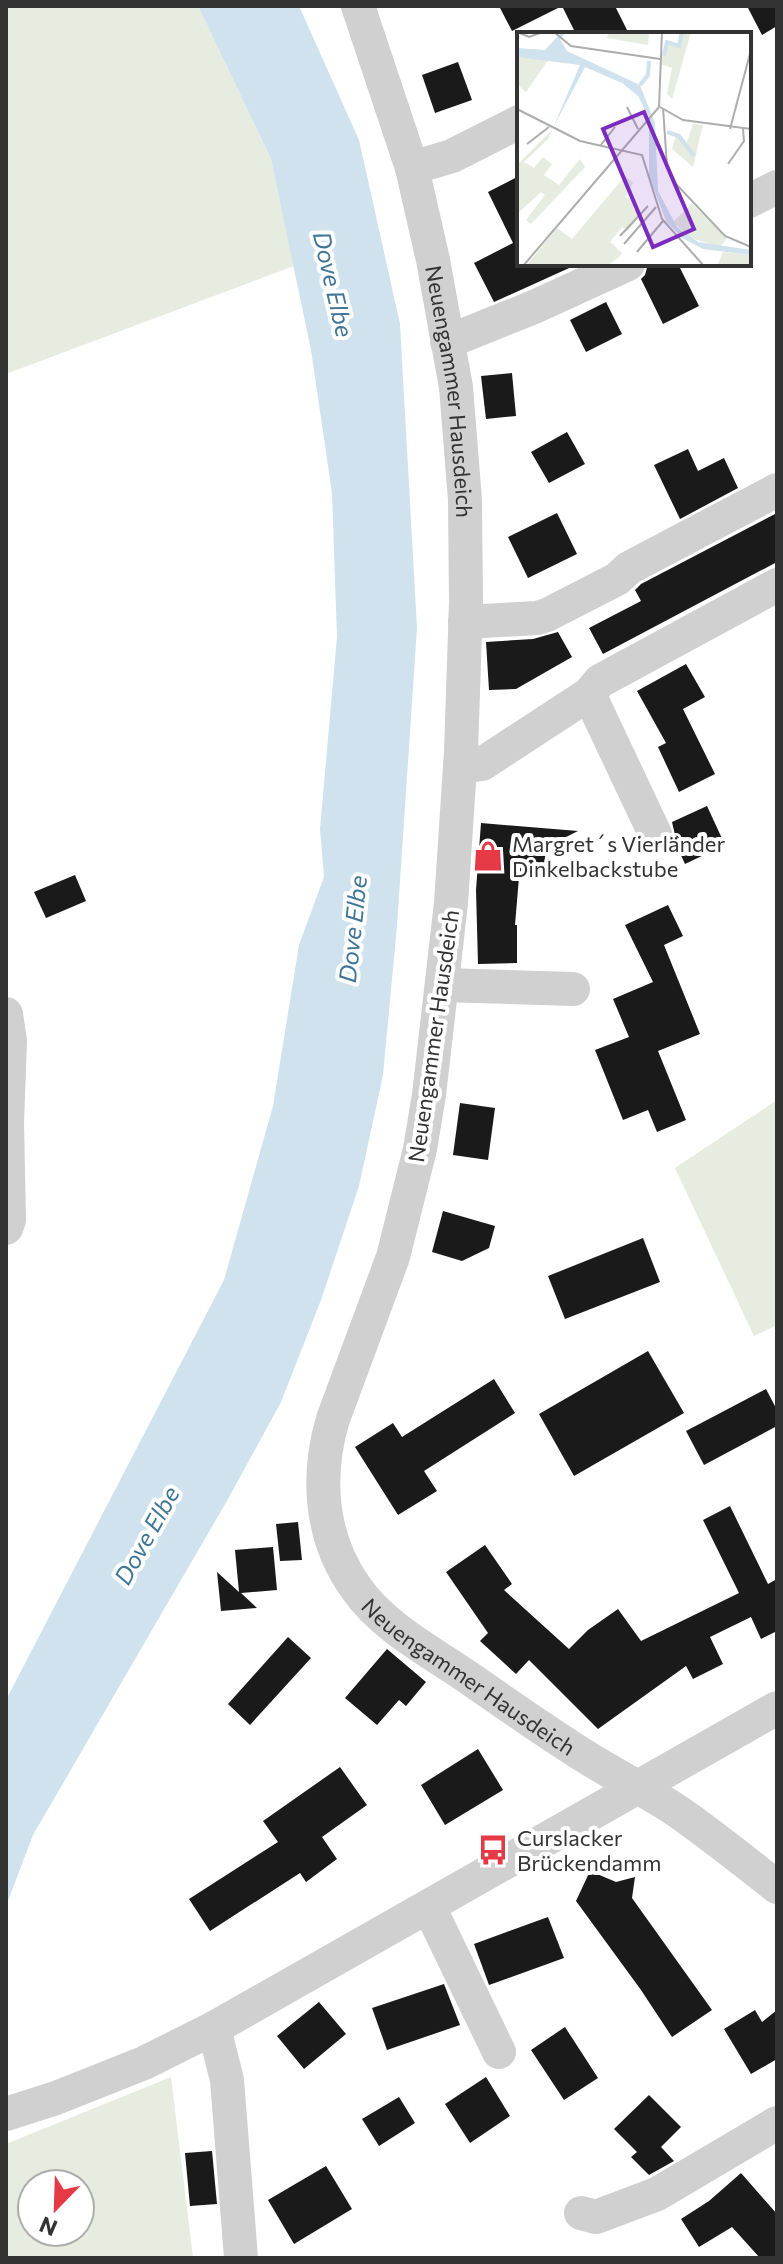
<svg xmlns="http://www.w3.org/2000/svg" width="783" height="2264" viewBox="0 0 783 2264" font-family="Commissioner,sans-serif">
<style>
.green{fill:#e6ecdf;fill-rule:evenodd}
.water{fill:#cfe2ee}
.building{fill:#1a1a1a}
.lines{fill:none;stroke-linecap:round;stroke-linejoin:round}
.minor{stroke:#d0d0d0;stroke-width:34}
.labels{text-anchor:middle;dominant-baseline:central;stroke-width:8;stroke-linejoin:round;paint-order:stroke}
.street-label{font-size:22px;fill:#333;stroke:#fff}
.poi-label{font-size:22px;fill:#333;stroke:#fff;text-anchor:start}
.water-label{font-size:24px;font-style:italic;fill:#3f7597;stroke:#fff}
.inset-river{fill:none;stroke:#cfe2ee;stroke-width:4}
.inset-road{fill:none;stroke:#adadad;stroke-width:2}
.view{fill:#7b2cbf;fill-opacity:0.15;stroke:#7b2cbf;stroke-width:4}
.inset-edge{fill:none;stroke:#333;stroke-width:4}
</style>
<rect width="100%" height="100%" fill="#fff"/>
<g class="green">
<polygon points="6,6 198,6 271,159 294,266 6,374"/>
<polygon points="777,1100 777,1325 754,1336 675,1168"/>
<path d="M171,2077L193,2258H6V2144ZM80,2184V2232H32V2184Z"/>
</g>
<polygon class="water" points="198,6 299,6 359,140 400,324 417,628 397,926 383,1075 359,1186 321,1300 281,1402 228,1499 33,1835 6,1906 6,1700 224,1280 273,1106 299,945 324,877 320,829 337,637 332,493 311,350 271,159"/>
<g class="building">
<polygon points="499,6 615,6 629,34 576,34 562,6 512,31"/>
<polygon points="747,6 777,6 777,26 762,35"/>
<polygon points="458,62 472,100 435,113 422,75"/>
<polygon points="519,176 519,264 578,264 494,302 474,263 513,243 488,192"/>
<polygon points="648,264 678,264 699,306 663,324 641,279 645,275"/>
<polygon points="606,302 622,334 586,352 570,320"/>
<polygon points="512,373 516,416 486,419 481,376"/>
<polygon points="567,432 585,464 549,483 531,452"/>
<polygon points="688,449 698,471 724,458 738,488 680,519 654,465"/>
<polygon points="557,513 577,554 528,578 508,537"/>
<polygon points="777,513 777,562 603,654 589,628 641,601 635,590 641,584"/>
<polygon points="558,632 572,657 516,689 489,690 486,642 533,639"/>
<polygon points="686,664 705,697 683,709 715,774 679,792 658,747 666,743 637,691"/>
<polygon points="707,806 725,845 685,864 674,840 675,835 672,822"/>
<polygon points="481,823 578,831 546,847 543,879 519,877 515,925 517,925 517,963 478,964 476,890"/>
<polygon points="75,875 86,901 46,918 34,892"/>
<polygon points="668,905 683,936 664,945 700,1034 658,1051 686,1120 657,1132 648,1110 623,1120 595,1050 629,1037 613,999 653,982 625,925"/>
<polygon points="460,1103 495,1108 488,1160 453,1155"/>
<polygon points="443,1211 495,1226 489,1248 462,1261 432,1252"/>
<polygon points="643,1238 660,1282 565,1319 548,1276"/>
<polygon points="648,1351 684,1413 574,1476 539,1414"/>
<polygon points="494,1379 515,1413 424,1471 437,1491 398,1515 355,1447 393,1423 402,1437"/>
<polygon points="766,1389 777,1410 777,1426 704,1465 686,1431"/>
<polygon points="730,1506 768,1584 777,1579 777,1631 761,1639 751,1617 710,1637 723,1664 693,1679 686,1666 598,1729 529,1660 516,1674 480,1641 488,1633 446,1572 485,1545 512,1584 504,1590 569,1649 588,1630 618,1609 641,1641 739,1593 703,1520"/>
<polygon points="298,1522 302,1560 280,1561 276,1524"/>
<polygon points="273,1547 277,1590 241,1593 257,1608 221,1611 217,1572 239,1592 235,1550"/>
<polygon points="288,1637 311,1658 250,1725 228,1704"/>
<polygon points="387,1649 426,1682 406,1706 399,1700 377,1725 345,1698"/>
<polygon points="478,1749 503,1790 445,1825 421,1785"/>
<polygon points="340,1767 367,1805 322,1837 337,1859 306,1882 300,1873 210,1931 189,1899 278,1842 263,1821"/>
<polygon points="590,1871 616,1882 635,1877 632,1898 712,2010 672,2037 641,1990 576,1901"/>
<polygon points="548,1917 564,1958 489,1985 474,1944"/>
<polygon points="444,1984 460,2025 387,2050 372,2008"/>
<polygon points="319,2002 346,2034 304,2069 277,2036"/>
<polygon points="755,2010 762,2022 777,2010 777,2059 751,2074 724,2029"/>
<polygon points="565,2027 598,2078 564,2100 531,2050"/>
<polygon points="486,2077 510,2116 470,2143 445,2104"/>
<polygon points="649,2095 681,2127 661,2147 674,2161 649,2175 631,2157 637,2152 614,2129"/>
<polygon points="399,2097 415,2123 379,2146 362,2119"/>
<polygon points="212,2151 217,2204 190,2206 185,2153"/>
<polygon points="326,2166 352,2209 294,2244 268,2200"/>
<polygon points="741,2173 777,2214 777,2258 760,2258 732,2227 699,2247 681,2219 709,2201"/>
</g>
<g class="lines">
<g class="minor">
<path id="s1" d="M358,6L412,168L433,260L456,387L465,500L466,602L461,752L451,903L429,1095L420,1149L393,1257L333,1419C316,1476 320,1538 356,1588C383,1627 430,1651 469,1678C509,1706 549,1734 591,1760C620,1778 651,1793 680,1813C713,1836 745,1862 777,1887"/>
<polyline points="412,168 452,156 519,122"/>
<polyline points="749,201 777,187"/>
<polyline points="447,342 534,307 628,264"/>
<polyline points="465,622 537,618 547,615 617,579 629,568 777,490"/>
<polyline points="589,694 600,681 777,585"/>
<polyline points="460,767 482,764 589,694 655,834"/>
<polyline points="443,985 573,989"/>
<polyline points="6,1014 10,1041 7,1122 9,1220 6,1228"/>
<polyline points="429,1907 499,2052"/>
<polyline points="214,2028 227,2080 241,2258"/>
<polyline points="6,2114 56,2098 144,2063 214,2028 777,1708"/>
<polyline points="581,2213 596,2217 657,2194 777,2123"/>
</g>
</g>
<defs>
<g id="shop-bare" transform="scale(2.4)"><path d="M-5-2.5h2.3a2.7 3.5 0 0 1 5.4 0H5L5.5 6h-11ZM-1.5-2.5h3a1.5 2.3 0 0 0-3 0Z" fill="#e63946" stroke="#fff" stroke-width="2.5" paint-order="stroke"/></g>
<g id="bus-bare" transform="scale(2.4)"><path d="M-5-6H5V4H4V6H2V4H-2V6H-4V4H-5ZM-3.5-4V0h7V-4ZM-3.5 1.2v1.5H-2V1.2ZM2 1.2v1.5H3.5V1.2Z" fill="#e63946" stroke="#fff" stroke-width="2.5" paint-order="stroke"/></g>
</defs>
<g fill-rule="evenodd">
<use href="#shop-bare" x="488" y="856"/>
<use href="#bus-bare" x="493" y="1850"/>
</g>
<g class="labels">
<g class="street-label">
<text stroke="none"><textPath href="#s1" startOffset="398">Neuengammer Hausdeich</textPath></text>
<text transform="translate(433 1036) rotate(-82)">Neuengammer Hausdeich</text>
<text stroke="none"><textPath href="#s1" startOffset="1764">Neuengammer Hausdeich</textPath></text>
</g>
<g class="poi-label">
<text x="512" y="843">Margret´s Vierländer<tspan x="512" dy="25">Dinkelbackstube</tspan></text>
<text x="517" y="1837">Curslacker<tspan x="517" dy="25">Brückendamm</tspan></text>
</g>
<g class="water-label">
<text transform="translate(334 284) rotate(77)">Dove Elbe</text>
<text transform="translate(352 929) rotate(-84)">Dove Elbe</text>
<text transform="translate(146 1535) rotate(-61)">Dove Elbe</text>
</g>
</g>
<g transform="translate(517 32)">
<rect width="234" height="234" fill="#fff"/>
<path d="M92,0H132L131,13L90,6ZM166,0H174L155,67L150,62L155,36L144,32L149,9L162,13ZM0,25L31,28L9,60L0,52ZM176,92L186,93L176,135L155,117L159,102L169,113ZM35,98L32,106L7,130L17,136L26,125L35,132L27,143L42,153L63,127L68,135L14,192L9,188L28,163L24,160L0,182V133ZM108,144L116,151L108,165L119,169L116,176L124,182L111,199L105,195L93,210L105,221L102,225L90,234H9L40,196L55,207ZM175,172L210,206L203,215L174,206L156,190ZM206,220L234,223V234H200Z" fill="#e6ecdf"/>
<path d="M45,0H49L43,7L50,19L123,53L138,91L141,159L160,195L181,210L234,218V223L186,217L165,206L149,189L132,144V85L121,64L105,51L68,35L36,96L63,33L0,25V16L28,18Z" fill="#cfe2ee"/>
<path class="inset-river" d="M147,24L150,10L162,14L165,0M123,53L131,43L132,29M150,100L162,104L177,124"/>
<path class="inset-road" d="M0,0L12,5L26,0M37,0L54,14L143,27M110,75L121,97M142,75L145,0M143,75L166,88L234,97M146,76L150,134L158,151L208,204L234,215M0,77L63,109L125,123L145,187L187,234M213,97L234,18M10,112L32,95M83,114L98,95M211,132L227,109L226,97M103,204L131,174M107,212L139,175M120,220L146,189M6,234L142,75"/>
<path class="view" d="M127,80L177,197L136,215L86,97Z"/>
<rect width="234" height="234" class="inset-edge"/>
</g>
<rect width="783" height="2264" fill="none" stroke="#333333" stroke-width="16"/>
<g transform="translate(56 2208) rotate(203)"><circle r="38" fill="#ffffff" stroke="#adadad" stroke-width="2"/>
<path d="M0-6L14 30L0 20L-14 30Z" fill="#e63946"/>
<text y="-12" font-size="22" font-weight="bold" text-anchor="middle" fill="#333333">N</text>
</g>
</svg>
